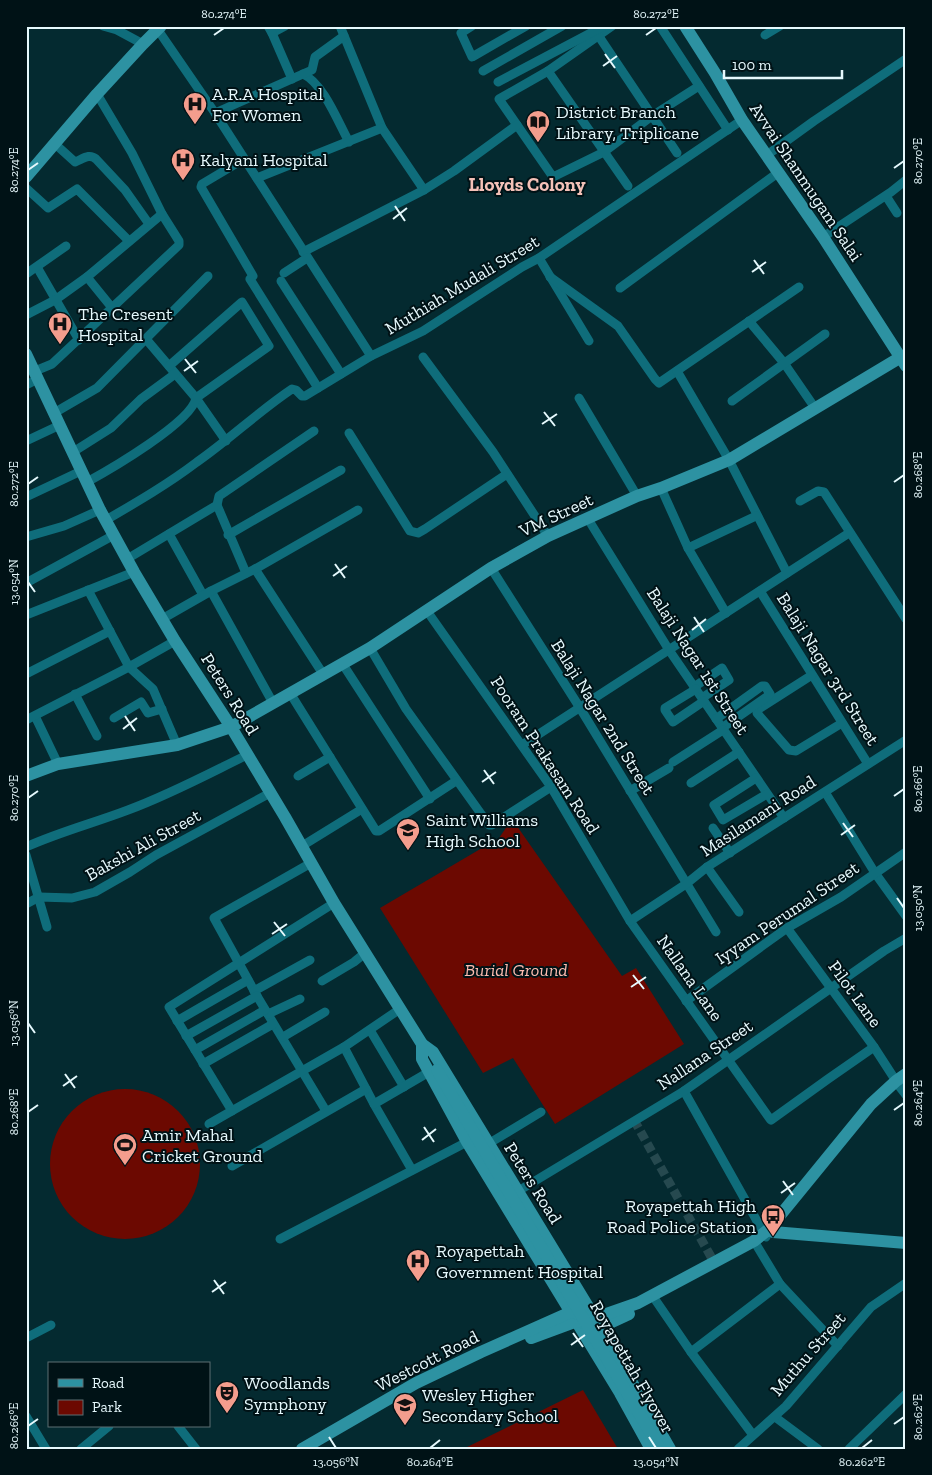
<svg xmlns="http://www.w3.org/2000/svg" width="932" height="1475" viewBox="0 0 932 1475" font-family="'Zilla Slab',serif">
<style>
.green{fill:#6c0901}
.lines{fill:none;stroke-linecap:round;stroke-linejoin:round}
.street-tunnel{stroke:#26494f;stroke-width:9;stroke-dasharray:9 4.5;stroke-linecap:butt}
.street{stroke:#0f6d7b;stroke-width:9}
.secondary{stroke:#2d92a2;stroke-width:12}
.secondary-bridge{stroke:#2d92a2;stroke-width:12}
.ticks{fill:none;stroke:#e6f9fd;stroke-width:2}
.labels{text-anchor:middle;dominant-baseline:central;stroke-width:4;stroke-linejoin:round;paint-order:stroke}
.poi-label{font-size:18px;fill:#e6f9fd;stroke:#001216;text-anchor:start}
.street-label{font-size:18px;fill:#e6f9fd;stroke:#001216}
.park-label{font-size:18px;font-style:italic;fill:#febcb0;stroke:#001216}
.neighbourhood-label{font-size:19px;font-weight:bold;fill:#f4c1b8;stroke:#001216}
.neatline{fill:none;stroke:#e6f9fd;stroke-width:2}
.ticks-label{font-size:12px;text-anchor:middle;fill:#e6f9fd}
</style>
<rect width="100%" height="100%" fill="#042a30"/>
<g class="green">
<polygon points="512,819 622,976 636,968 684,1044 555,1124 513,1058 483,1073 380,908 499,838"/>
<circle cx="125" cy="1164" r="75"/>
<polygon points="583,1390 618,1449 463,1449"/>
</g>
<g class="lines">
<polyline class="street-tunnel" points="634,1120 714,1262"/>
<g class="street">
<polyline points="103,26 117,30 143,44"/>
<polyline points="268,26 272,33 285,26"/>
<polyline points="340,26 382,128 424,190"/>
<polyline points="472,26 461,33 472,57 526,26"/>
<polyline points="612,26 548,71 499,99 553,177 604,152 652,116 699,86"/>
<polyline points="660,26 728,130"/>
<polyline points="158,30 215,113 371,356"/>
<polyline points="272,33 292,79"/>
<polyline points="598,35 677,153"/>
<polyline points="765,35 780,26"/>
<polyline points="483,71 562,26"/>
<polyline points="548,71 628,186"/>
<path d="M303,74C323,83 338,122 349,142"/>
<polyline points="498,82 602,27"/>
<polyline points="215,113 312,70 315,57 344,36"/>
<path d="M54,143L75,162C83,159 89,153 96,159L125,190L149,224"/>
<polyline points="767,155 814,121 906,59"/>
<polyline points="244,159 202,184 201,187 253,276 250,279 318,388"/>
<polyline points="257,178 382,128"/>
<polyline points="26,188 48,208 77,189 129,241"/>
<polyline points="886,196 897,213"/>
<polyline points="823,237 891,192 906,180"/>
<polyline points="303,252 424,190 454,171 517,125"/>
<polyline points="539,258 589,341"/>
<polyline points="37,267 79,340"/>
<polyline points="284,273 307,258"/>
<polyline points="26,274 66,246"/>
<polyline points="87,277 113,309"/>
<polyline points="550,277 618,326 655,379 659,383 799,287"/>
<polyline points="281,281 341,374"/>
<polyline points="620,288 779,172"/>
<polyline points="26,315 55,300 87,277 162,214"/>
<polyline points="749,321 784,363 815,408"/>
<polyline points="146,339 196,398 226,441"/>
<polyline points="423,357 493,452 548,536"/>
<polyline points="35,371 52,364 179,245 179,241 162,214 132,153 97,94"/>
<polyline points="677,371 729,460 787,573"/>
<polyline points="26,385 38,379"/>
<polyline points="579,398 637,496"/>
<polyline points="732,401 825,334"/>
<polyline points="54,413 97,388 208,276"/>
<polyline points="349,433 410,531 418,533 425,529 507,474"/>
<polyline points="26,441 60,425"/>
<polyline points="73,452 111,428 141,399 175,374"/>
<path d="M87,482C109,470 192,422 196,398L269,346L242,302L169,366"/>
<polyline points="661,488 688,548 726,613"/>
<polyline points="26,497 81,471"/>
<polyline points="800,501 818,491 824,492 906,619"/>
<polyline points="217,505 246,573"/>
<polyline points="588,519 669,650 784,818"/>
<path d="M106,520C137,502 168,484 197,462C230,439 259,411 292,389L296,390L302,396H305L371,356L423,331L522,267L539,258L742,120"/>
<polyline points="169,534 203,595"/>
<polyline points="228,535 341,470"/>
<polyline points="26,537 64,526 100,510"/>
<polyline points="688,548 756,516"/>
<polyline points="127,559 217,505 219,496 314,431"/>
<polyline points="491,568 580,708 716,932"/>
<polyline points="255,569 323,674"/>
<polyline points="26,583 114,535"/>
<polyline points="88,590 129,667 153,689 177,745"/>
<polyline points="211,591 273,703"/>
<polyline points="760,591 868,764"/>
<polyline points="427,611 551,787 630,921 770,1119 771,1120 828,1079 874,1047"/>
<polyline points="26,615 134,572"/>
<polyline points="162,619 211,591 255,569 358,510"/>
<polyline points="370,648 406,709 489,825 492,825 551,787"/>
<polyline points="342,663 430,799"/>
<polyline points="26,674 110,631"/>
<polyline points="812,675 757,710 757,713 789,750 796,751 842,723"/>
<polyline points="694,687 722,668 729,680 702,698"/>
<polyline points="696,689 665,708 665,710 673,722 704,701"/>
<polyline points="290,693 376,831 379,831 456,781"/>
<polyline points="75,694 97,736"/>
<polyline points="35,716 58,764"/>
<polyline points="114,718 141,702 148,713 162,709"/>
<polyline points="716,719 762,686 765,686 770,694 768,696 722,728"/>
<polyline points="26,720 129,667 175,641"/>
<polyline points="522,745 849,533"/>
<polyline points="673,762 723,730"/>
<polyline points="298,776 330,757"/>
<polyline points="756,778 714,805 723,820 767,794"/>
<polyline points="691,783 739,752"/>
<polyline points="630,791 669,768"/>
<polyline points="825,792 875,873 906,916"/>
<polyline points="713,828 730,853"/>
<polyline points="302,846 362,809"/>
<path d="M26,847C59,832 94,823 128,810C169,795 208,774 247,755"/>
<polyline points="26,855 47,927"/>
<polyline points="311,863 214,918 257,996 326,1111"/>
<polyline points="707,867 739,912"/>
<polyline points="26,904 39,897 72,898 95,892 130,872 156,855 270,793"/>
<polyline points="630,921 686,884 707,867 906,740"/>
<polyline points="787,928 874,1047 896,1081"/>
<polyline points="322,981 354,962 365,953"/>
<polyline points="254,991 310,960"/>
<polyline points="686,1001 787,928 841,897 906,852"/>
<polyline points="268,1014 300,999"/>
<polyline points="177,1021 248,980"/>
<polyline points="370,1030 404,1087"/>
<polyline points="186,1036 257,996"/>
<polyline points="283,1037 325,1012"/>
<polyline points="344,1047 374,1104 412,1170"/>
<polyline points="195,1050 265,1010"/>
<polyline points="203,1064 273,1024"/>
<polyline points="899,1086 906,1095"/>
<polyline points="684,1091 766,1237"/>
<polyline points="374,1104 429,1072"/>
<polyline points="232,1111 169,1007 334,903"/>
<polyline points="209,1124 344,1047 400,1009"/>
<polyline points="488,1144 541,1112"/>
<polyline points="232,1166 366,1089"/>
<polyline points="515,1193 684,1091 884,951 906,938"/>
<polyline points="280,1239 467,1142"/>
<polyline points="754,1241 780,1284 838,1346"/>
<polyline points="652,1295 691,1352 753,1435"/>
<polyline points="26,1338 51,1325"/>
<polyline points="691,1352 780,1284"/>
<polyline points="26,1416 46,1449"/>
<polyline points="775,1417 818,1449"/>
<polyline points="178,1426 196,1449"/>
<polyline points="81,1449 109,1426"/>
<polyline points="738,1449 786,1406 871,1307 906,1283"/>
<polyline points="849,1449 906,1394"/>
</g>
<g class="secondary">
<polyline points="685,26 715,73 742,120 823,237 906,366"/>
<polyline points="26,177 97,94 143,44 161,26"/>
<polyline points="26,354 100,510 134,572 175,641 231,727 285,817 334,903 422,1044 433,1052 595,1318 670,1449"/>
<polyline points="26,776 58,764 177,745 231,727 370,648 491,568 548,536 637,496 661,488 729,460 901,357 906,356"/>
<polyline points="422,1044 422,1059 467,1142 620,1393 651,1449"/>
<polyline points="769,1229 773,1232 906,1243"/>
<polyline points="531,1338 577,1321 601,1327 629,1314"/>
<polyline points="302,1449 416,1383 481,1352 571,1312 595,1318 638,1303 754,1241 769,1229 871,1104 896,1081 906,1074"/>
</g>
<polyline class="secondary-bridge" points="437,1070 660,1449"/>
</g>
<path class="ticks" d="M214,35L224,28M646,35L656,28M605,54L615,68M603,66L617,56M894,168L904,161M28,170L38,163M395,206L405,221M393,219L407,208M754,260L764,274M752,272L766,262M185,359L196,373M184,371L198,361M544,412L555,426M542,424L557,414M894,482L904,475M28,484L38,477M335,564L345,578M333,576L347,566M28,582L35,592M694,617L704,632M692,630L706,619M125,716L135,731M123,729L137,718M484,770L494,784M482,782L496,772M894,796L904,789M28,798L38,791M843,823L853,837M841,835L855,825M897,898L904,908M274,922L285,936M272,934L287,924M633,975L644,989M631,987L646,977M28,1023L35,1033M65,1074L75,1088M63,1086L77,1076M894,1110L904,1103M28,1112L38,1105M424,1127L434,1142M422,1140L436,1129M783,1181L793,1195M781,1193L795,1183M214,1280L224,1294M212,1292L226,1282M573,1333L583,1347M571,1345L585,1335M894,1424L904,1417M28,1426L38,1419M329,1437L336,1448M649,1437L656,1448M430,1448L440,1440M862,1448L872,1440"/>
<defs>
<g id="hospital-pin" transform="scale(1.25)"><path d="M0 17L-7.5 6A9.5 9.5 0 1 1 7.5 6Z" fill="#f49d8d" stroke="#001216"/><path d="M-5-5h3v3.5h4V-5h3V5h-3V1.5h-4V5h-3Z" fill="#111"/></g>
<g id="library-pin" transform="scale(1.25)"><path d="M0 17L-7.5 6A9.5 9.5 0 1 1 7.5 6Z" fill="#f49d8d" stroke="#001216"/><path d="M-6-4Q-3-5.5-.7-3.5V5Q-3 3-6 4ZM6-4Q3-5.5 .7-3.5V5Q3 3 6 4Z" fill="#111"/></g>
<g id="school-pin" transform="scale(1.25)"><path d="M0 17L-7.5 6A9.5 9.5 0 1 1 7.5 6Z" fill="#f49d8d" stroke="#001216"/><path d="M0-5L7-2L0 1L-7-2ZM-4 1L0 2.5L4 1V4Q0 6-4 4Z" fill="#111"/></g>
<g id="stadium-pin" transform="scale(1.25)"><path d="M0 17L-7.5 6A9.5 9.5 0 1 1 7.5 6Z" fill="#f49d8d" stroke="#001216"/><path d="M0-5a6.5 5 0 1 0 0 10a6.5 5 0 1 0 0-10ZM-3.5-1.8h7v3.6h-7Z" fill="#111"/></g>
<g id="bus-pin" transform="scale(1.25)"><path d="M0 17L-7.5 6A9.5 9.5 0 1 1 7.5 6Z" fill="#f49d8d" stroke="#001216"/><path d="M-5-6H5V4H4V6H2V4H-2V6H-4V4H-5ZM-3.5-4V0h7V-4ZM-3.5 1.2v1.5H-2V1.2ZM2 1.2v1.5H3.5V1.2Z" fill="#111"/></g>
<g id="theatre-pin" transform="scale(1.25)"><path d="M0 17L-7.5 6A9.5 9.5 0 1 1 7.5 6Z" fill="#f49d8d" stroke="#001216"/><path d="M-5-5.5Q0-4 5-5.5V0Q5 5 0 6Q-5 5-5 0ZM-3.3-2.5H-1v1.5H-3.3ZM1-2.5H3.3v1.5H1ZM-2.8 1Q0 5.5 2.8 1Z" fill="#111"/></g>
</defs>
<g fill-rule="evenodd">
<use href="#hospital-pin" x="195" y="104"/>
<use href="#library-pin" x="538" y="122"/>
<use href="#hospital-pin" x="183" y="160"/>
<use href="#hospital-pin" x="60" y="324"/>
<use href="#school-pin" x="408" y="830"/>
<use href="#stadium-pin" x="125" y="1145"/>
<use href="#bus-pin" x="773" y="1216"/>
<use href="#hospital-pin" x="418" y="1261"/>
<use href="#theatre-pin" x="227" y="1393"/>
<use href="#school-pin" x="405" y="1405"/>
</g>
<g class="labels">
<g class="poi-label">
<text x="212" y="94">A.R.A Hospital<tspan x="212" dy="21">For Women</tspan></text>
<text x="556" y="112">District Branch<tspan x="556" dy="21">Library, Triplicane</tspan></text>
<text x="200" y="160">Kalyani Hospital</text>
<text x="78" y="314">The Cresent<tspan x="78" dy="21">Hospital</tspan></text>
<text x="426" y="820">Saint Williams<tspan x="426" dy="21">High School</tspan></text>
<text x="142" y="1135">Amir Mahal<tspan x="142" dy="21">Cricket Ground</tspan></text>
<text x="756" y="1206" text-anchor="end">Royapettah High<tspan x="756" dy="21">Road Police Station</tspan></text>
<text x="436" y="1251">Royapettah<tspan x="436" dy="21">Government Hospital</tspan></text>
<text x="244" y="1383">Woodlands<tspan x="244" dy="21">Symphony</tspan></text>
<text x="422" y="1395">Wesley Higher<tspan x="422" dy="21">Secondary School</tspan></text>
</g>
<g class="street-label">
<text transform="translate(806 182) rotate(56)">Avvai Shanmugam Salai</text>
<text transform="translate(462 285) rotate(-31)">Muthiah Mudali Street</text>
<text transform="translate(556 515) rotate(-25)">VM Street</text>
<text transform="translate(698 661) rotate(57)">Balaji Nagar 1st Street</text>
<text transform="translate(828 669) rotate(58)">Balaji Nagar 3rd Street</text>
<text transform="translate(230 694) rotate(58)">Peters Road</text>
<text transform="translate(603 717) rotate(58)">Balaji Nagar 2nd Street</text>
<text transform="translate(545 755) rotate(57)">Pooram Prakasam Road</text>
<text transform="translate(758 816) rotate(-33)">Masilamani Road</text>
<text transform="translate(143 845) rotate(-29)">Bakshi Ali Street</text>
<text transform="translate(787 913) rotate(-34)">Iyyam Perumal Street</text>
<text transform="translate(690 978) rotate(55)">Nallana Lane</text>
<text transform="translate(855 994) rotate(54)">Pilot Lane</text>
<text transform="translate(705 1055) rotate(-34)">Nallana Street</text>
<text transform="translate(533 1183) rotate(58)">Peters Road</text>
<text transform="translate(808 1354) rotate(-49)">Muthu Street</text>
<text transform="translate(427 1361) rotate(-27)">Westcott Road</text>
<text transform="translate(632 1367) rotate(60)">Royapettah Flyover</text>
</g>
<g class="park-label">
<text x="516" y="970">Burial Ground</text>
</g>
<g class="neighbourhood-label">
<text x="527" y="184">Lloyds Colony</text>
</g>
</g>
<rect width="932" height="1475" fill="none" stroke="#001216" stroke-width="55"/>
<rect x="48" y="1362" width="162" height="65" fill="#001216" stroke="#5c6e72"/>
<rect x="58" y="1379" width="25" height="8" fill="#2d92a2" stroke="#5c6e72"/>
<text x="92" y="1388" font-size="15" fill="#e6f9fd">Road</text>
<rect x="58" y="1400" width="25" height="15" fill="#6c0901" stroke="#5c6e72"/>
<text x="92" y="1412" font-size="15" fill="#e6f9fd">Park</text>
<path d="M724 70v8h118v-8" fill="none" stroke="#e6f9fd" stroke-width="2.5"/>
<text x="732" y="70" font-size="15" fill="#e6f9fd" stroke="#001216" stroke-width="4" paint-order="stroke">100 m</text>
<rect x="28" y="28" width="876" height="1420" class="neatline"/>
<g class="ticks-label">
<text x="224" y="18">80.274°E</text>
<text x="656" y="18">80.272°E</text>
<text transform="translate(918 161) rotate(-90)" y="4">80.270°E</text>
<text transform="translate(14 170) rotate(-90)" y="4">80.274°E</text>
<text transform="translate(918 475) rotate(-90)" y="4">80.268°E</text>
<text transform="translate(14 484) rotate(-90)" y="4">80.272°E</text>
<text transform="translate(14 582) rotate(-90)" y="4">13.054°N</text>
<text transform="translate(918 789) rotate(-90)" y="4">80.266°E</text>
<text transform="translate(14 798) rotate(-90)" y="4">80.270°E</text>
<text transform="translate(918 908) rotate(-90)" y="4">13.050°N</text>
<text transform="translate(14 1023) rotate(-90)" y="4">13.056°N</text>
<text transform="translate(918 1103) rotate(-90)" y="4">80.264°E</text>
<text transform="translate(14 1112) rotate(-90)" y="4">80.268°E</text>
<text transform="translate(918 1417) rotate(-90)" y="4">80.262°E</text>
<text transform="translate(14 1426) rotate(-90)" y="4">80.266°E</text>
<text x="336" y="1466">13.056°N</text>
<text x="430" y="1466">80.264°E</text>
<text x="656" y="1466">13.054°N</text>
<text x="862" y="1466">80.262°E</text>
</g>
</svg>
